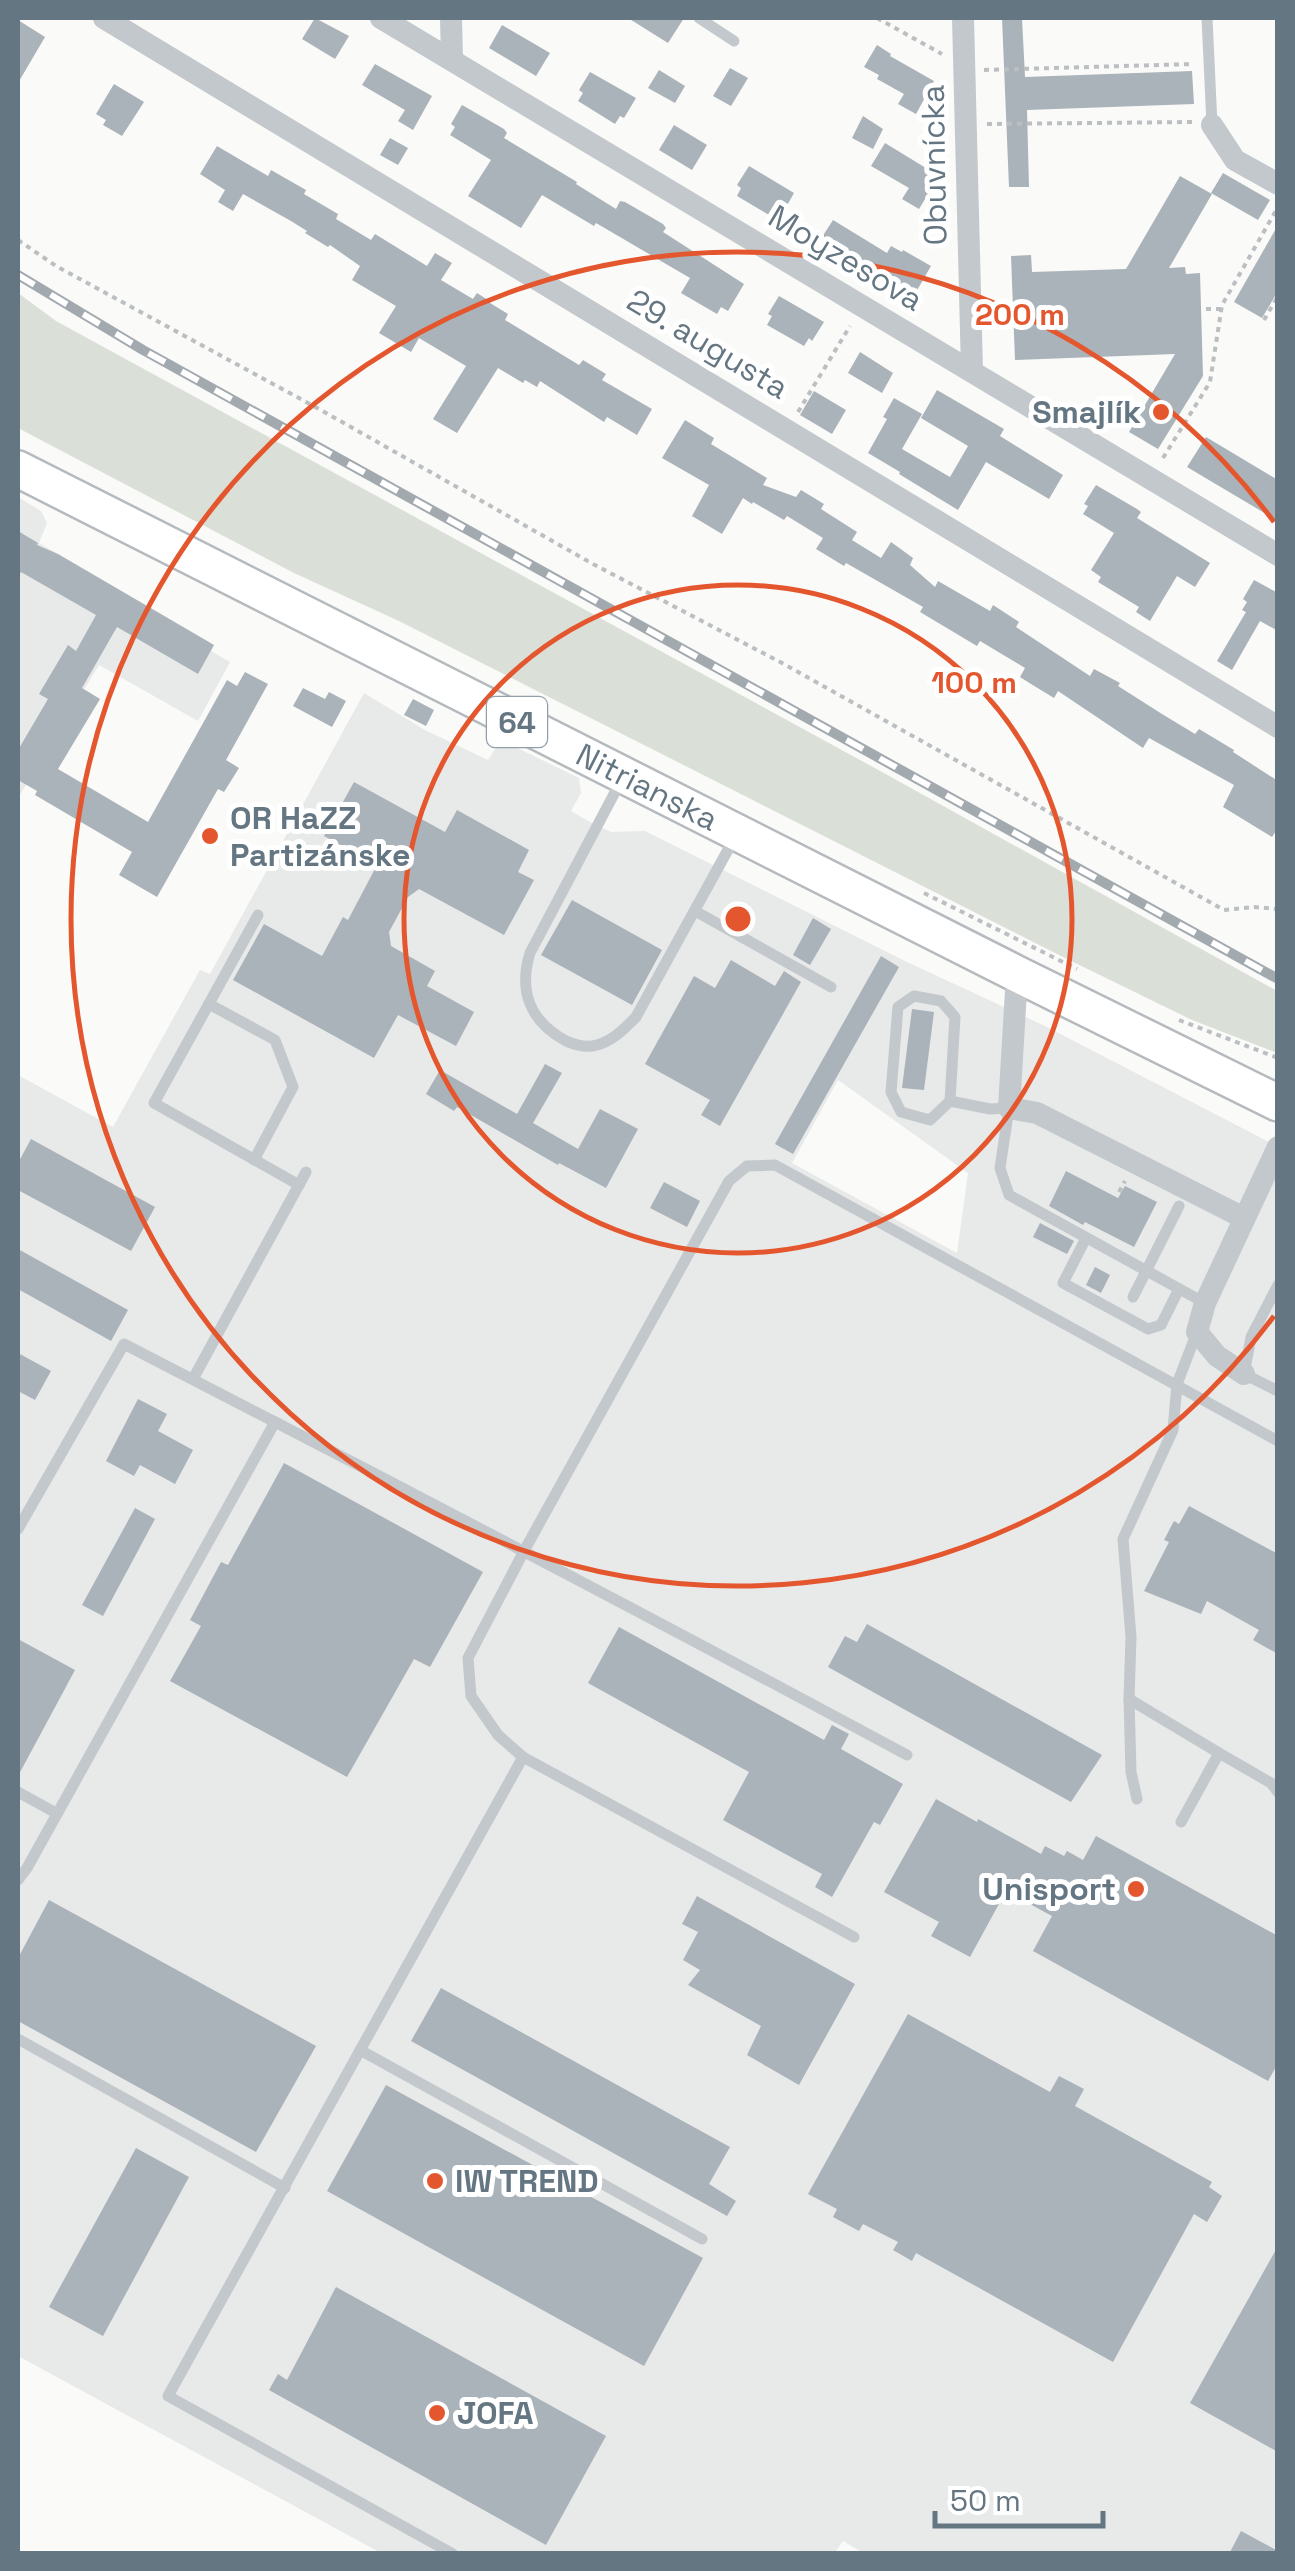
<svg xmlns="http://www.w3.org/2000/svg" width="1295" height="2571" viewBox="0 0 1295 2571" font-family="'Space Grotesk',sans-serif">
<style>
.built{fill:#e8e9e9;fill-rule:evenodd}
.green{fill:#dadfd7}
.building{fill:#aab3b9}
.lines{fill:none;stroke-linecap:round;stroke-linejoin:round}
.primary-casing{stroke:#b5babe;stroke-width:40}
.path{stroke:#bbbfc2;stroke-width:4;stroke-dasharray:5 5;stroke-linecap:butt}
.lane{stroke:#c3c8cc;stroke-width:11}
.street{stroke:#c3c8cc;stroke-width:22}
.primary{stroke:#fff;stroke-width:35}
.rail-casing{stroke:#a2aab0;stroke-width:10}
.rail{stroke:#fff;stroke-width:6;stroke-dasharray:19;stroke-linecap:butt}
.ring{fill:none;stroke:#e4572e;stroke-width:5}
.poi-dot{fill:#e4572e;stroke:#fff;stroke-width:4}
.labels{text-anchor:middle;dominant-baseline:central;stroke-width:10;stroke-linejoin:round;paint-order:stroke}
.shield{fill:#fff;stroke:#939fa8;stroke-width:2.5}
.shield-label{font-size:30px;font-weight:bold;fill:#657683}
.street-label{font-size:32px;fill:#657683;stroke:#fff}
.poi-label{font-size:32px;font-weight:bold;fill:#657683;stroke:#fff;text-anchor:start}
.centre{fill:#e4572e;stroke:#fff;stroke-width:5}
.ring-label{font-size:30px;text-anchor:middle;font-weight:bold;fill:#e4572e;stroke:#fff;stroke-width:10;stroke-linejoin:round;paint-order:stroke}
</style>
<rect width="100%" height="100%" fill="#fafaf8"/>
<g class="built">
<polygon points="18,497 41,511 47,523 39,543 214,645 211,651 230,662 198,721 99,665 18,798"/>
<path d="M364,693L425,730L488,760L501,740L579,778L581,793L571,811L590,822L611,832L645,831L907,962L1045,1026L1277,1146V2553L865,2554L843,2541L834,2554L381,2553L18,2356V1075L113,1127L200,970L210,974ZM838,1080L968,1173L957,1253L792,1163Z"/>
</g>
<polygon class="green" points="18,293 56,321 882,772 1277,991 1277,1053 1192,1020 1061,956 399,621 294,573 18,428"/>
<g class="building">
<polygon points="315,18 349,36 335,59 302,39"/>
<polygon points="628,18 684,18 668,43"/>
<polygon points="1002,18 1022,18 1025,77 1192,71 1194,104 1027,110 1029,187 1009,187"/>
<polygon points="18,20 45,37 18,83"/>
<polygon points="502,25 550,53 536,76 489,48"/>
<polygon points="877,45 891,54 890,56 934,81 916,114 898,104 904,94 877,79 879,75 864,67"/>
<polygon points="375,64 432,96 413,130 398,121 405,110 362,85"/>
<polygon points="730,68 748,78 731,106 713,96"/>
<polygon points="659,70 685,86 675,103 648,88"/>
<polygon points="590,72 636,98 624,118 620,116 615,124 578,101 583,93 579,90"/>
<polygon points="114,84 144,102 122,136 103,125 106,120 96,114"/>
<polygon points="462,105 504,129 507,133 504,138 577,182 576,184 616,209 620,201 625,202 663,224 666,228 663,232 744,284 728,311 721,307 717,314 681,293 690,278 596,223 594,226 542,195 521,228 468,196 491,160 450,135 455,127 451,124"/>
<polygon points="863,116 883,129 873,149 852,138"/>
<polygon points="674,125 707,145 692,170 659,150"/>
<polygon points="390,138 408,148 398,165 380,155"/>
<polygon points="885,143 939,176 919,209 902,199 909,188 871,166"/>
<polygon points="217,146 268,176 271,170 306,190 304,194 338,214 336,219 371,240 375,234 427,266 435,253 452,263 441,280 473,299 477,293 491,302 490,303 508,314 505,320 579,365 583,360 606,374 602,380 652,409 637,435 607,417 604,422 540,381 537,387 525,380 523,383 498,368 457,433 433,419 466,366 419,338 411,352 379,333 396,306 352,280 360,266 330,245 328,247 305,233 307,231 291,221 243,194 233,211 218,202 225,190 200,174"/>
<polygon points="749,166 794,193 780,218 775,216 774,218 737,196 741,188 737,185"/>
<polygon points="1223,173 1270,200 1258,220 1211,193"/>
<polygon points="1180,176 1212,194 1169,268 1185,267 1186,274 1200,273 1203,376 1158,449 1129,432 1175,354 1015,360 1011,256 1031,255 1032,272 1126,269"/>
<polygon points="833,220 887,253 891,246 902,252 903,250 931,266 912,299 891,287 893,284 853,261 851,265 817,245"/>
<polygon points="1278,225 1278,291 1262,318 1234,302"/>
<polygon points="779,296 824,322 812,341 809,338 804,346 767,325 772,316 768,314"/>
<polygon points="860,352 893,373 882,393 848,373"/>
<polygon points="937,390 1004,429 1000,436 1063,475 1049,499 986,462 958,510 899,474 900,472 868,453 887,419 883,417 894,398 922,414 902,449 950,477 968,446 921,418"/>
<polygon points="814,391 846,410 832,434 800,415"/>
<polygon points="685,420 714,438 711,444 767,478 763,485 796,497 801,490 824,504 821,509 857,532 852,540 881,558 891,542 913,558 910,565 935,587 938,581 990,611 993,605 1019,622 1016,627 1090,676 1094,669 1120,683 1118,686 1162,714 1195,734 1199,729 1234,750 1233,752 1278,781 1278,828 1272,837 1223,807 1234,785 1149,738 1143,748 1058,691 1054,698 1031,684 1020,677 1025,668 980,641 977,646 920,612 923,607 846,563 844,566 816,549 823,538 787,516 784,520 753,502 752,504 743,498 722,534 692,516 709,485 662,458"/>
<polygon points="1206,437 1278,480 1278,521 1187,467"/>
<polygon points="1096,485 1137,509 1141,512 1137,518 1210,563 1195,587 1177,576 1150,621 1136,612 1139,607 1098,582 1101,577 1091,570 1114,533 1083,514 1088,506 1084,504"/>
<polygon points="18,531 38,543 37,545 58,554 214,645 198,674 117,627 82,688 100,699 58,769 148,822 227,680 237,686 245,672 268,684 226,760 239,768 224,792 218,789 157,897 119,875 132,852 35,795 37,791 18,780 18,750 48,699 39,694 68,645 76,651 96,615 21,572 18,578"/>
<polygon points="1254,580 1278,593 1278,631 1260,621 1232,670 1217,661 1246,612 1242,610 1247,602 1243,599"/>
<polygon points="303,688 325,699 329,692 346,701 332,727 293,706"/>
<polygon points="413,699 434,710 426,726 404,715"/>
<polygon points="354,782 445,832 457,810 529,850 518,872 534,880 504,935 419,889 408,897 389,932 391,946 435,971 427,986 474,1012 456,1046 398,1015 374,1058 233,980 264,924 322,956 343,917 348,920 377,865 324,836"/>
<polygon points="572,900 662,950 632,1005 541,955"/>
<polygon points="813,918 831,929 810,965 793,955"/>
<polygon points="881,956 899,967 793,1154 775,1144"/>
<polygon points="731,960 775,986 784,971 801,982 720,1126 701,1115 710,1100 645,1064 694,976 715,988"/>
<polygon points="912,1009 934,1012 924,1090 902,1088"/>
<polygon points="545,1064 562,1073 533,1123 578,1149 600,1109 638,1129 606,1188 559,1163 558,1165 457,1107 454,1111 426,1094 440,1070 517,1114"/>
<polygon points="31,1139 155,1207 131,1251 18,1190 18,1163"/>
<polygon points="1066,1171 1118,1198 1125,1186 1157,1202 1134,1247 1085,1222 1083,1225 1049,1206"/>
<polygon points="664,1182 700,1201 687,1227 650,1208"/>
<polygon points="1040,1223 1074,1241 1067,1254 1033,1237"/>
<polygon points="18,1249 128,1310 111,1341 18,1289"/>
<polygon points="1095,1267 1110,1275 1101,1293 1086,1285"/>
<polygon points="18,1353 51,1371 35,1400 18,1391"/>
<polygon points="138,1399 167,1414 158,1431 193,1450 175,1484 140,1465 134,1476 106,1461"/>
<polygon points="284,1463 483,1572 430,1667 414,1659 347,1777 170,1681 201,1626 190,1620 221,1562 228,1565"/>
<polygon points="1189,1506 1278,1554 1278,1654 1253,1640 1259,1630 1207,1601 1201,1614 1144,1591 1169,1542 1164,1540 1174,1521 1179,1524"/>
<polygon points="135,1508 155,1519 103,1616 82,1605"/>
<polygon points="867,1624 1102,1755 1071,1802 828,1667 845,1636 857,1642"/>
<polygon points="619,1627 824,1740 832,1725 849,1734 841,1749 903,1784 880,1825 874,1822 832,1897 815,1887 822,1874 723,1820 749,1772 588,1683"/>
<polygon points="18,1639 75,1670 18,1776"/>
<polygon points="936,1799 977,1822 978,1819 1041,1854 1045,1846 1064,1856 1067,1851 1083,1860 1096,1836 1278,1936 1278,2063 1268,2081 1033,1951 1052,1916 1006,1891 970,1957 931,1936 939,1922 884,1892"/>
<polygon points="697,1896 855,1984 799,2085 747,2055 761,2026 688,1985 700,1970 683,1960 698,1932 682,1924"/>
<polygon points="49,1900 316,2046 256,2152 18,2021 18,1958"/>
<polygon points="441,1988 730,2147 709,2184 736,2201 727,2216 411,2041"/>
<polygon points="908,2014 1050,2092 1059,2076 1084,2089 1075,2106 1212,2182 1209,2187 1222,2196 1207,2222 1194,2214 1113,2362 916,2253 912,2261 893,2250 898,2242 863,2224 859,2231 833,2217 837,2209 808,2194"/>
<polygon points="386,2085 703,2258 644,2366 327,2191"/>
<polygon points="136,2148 189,2177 103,2336 49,2307"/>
<polygon points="1278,2246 1278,2452 1190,2403"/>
<polygon points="336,2287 606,2436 546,2545 269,2390 278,2374 287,2380"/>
<polygon points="1241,2531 1278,2551 1278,2554 1229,2554"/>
</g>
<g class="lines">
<g class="primary-casing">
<g id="primary">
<path id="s1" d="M18,469L1017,974L1278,1103"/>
</g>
</g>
<g class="path">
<polyline points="877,18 942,54"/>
<polyline points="984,70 1194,64"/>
<polyline points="987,124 1193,122"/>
<polyline points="18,240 56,266 319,409 593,564 782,663 1224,910 1254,907 1278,909"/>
<polyline points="1206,309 1221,309"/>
<polyline points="1264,320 1278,296"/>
<polyline points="798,412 850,326"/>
<polyline points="1163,458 1210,382 1222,305 1278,207"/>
<polyline points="924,893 1077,969"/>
<polyline points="1179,1020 1278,1058"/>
<polyline points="1119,1192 1125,1181"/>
</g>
<g class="lane">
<polyline points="699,18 734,41"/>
<polyline points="1207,18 1212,125"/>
<path d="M623,777L530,953C518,992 531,1022 566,1041C575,1045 587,1048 597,1045C613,1041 625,1028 636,1017L735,837"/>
<polyline points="695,911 831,987"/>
<polyline points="258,915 154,1103 299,1185"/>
<polygon points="914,996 941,1001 955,1017 950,1101 930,1120 901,1112 891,1092 898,1007"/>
<polyline points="209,1004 275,1040 293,1087 254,1160"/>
<polyline points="950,1101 990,1109 1009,1108 1000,1168 1009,1195 1205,1303"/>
<polyline points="1086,1238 1063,1283 1148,1329 1161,1325 1179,1289"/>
<polyline points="1278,1285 1251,1337 1244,1374 1278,1391"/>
<polyline points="1133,1297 1179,1206"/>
<polyline points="193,1379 306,1172"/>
<polyline points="18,1529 124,1344 275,1422"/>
<polyline points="1129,1699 1219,1753 1181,1822"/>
<polyline points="1219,1753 1271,1783 1278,1792"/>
<polyline points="523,1757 854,1937"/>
<polyline points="18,1792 56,1813"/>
<polyline points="1137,1799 1131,1772 1129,1699 1131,1637 1123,1539 1173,1430 1177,1384 1197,1332"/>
<path d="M18,1880L27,1868L275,1422C486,1531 697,1642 907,1755"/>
<polyline points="18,2039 285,2188"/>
<polyline points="360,2050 702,2239"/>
<polyline points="453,2554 168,2396 523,1757 498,1735 471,1696 468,1658 524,1551 729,1181 747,1166 775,1165 1278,1441"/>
</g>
<g class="street">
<polyline points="104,18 1278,727"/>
<polyline points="381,18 1278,555"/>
<polyline points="451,18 452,60"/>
<polyline points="963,18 972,371"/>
<polyline points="1212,125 1235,160 1278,184"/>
<polyline points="1017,974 1009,1108 1037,1113 1244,1218"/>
<polyline points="1244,1374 1217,1356 1197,1332 1205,1303 1278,1147"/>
</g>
<use href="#primary" class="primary"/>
<g class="rail-casing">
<polyline id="rail" points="18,275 143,350 1278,979"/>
</g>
<use href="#rail" class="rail"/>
</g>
<g class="ring">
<circle cx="738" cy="919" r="334"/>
<path d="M1274 1316A667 667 0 1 1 1274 522"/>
</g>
<g class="poi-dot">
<circle cx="1161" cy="412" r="10"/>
<circle cx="210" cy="836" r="10"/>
<circle cx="1136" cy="1889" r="10"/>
<circle cx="435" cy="2181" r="10"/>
<circle cx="437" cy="2413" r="10"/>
</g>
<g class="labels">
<rect class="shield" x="487" y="697" width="60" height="50" rx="8"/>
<g class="shield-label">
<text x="517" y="722">64</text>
</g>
<g class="street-label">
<text transform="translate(934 165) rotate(-91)">Obuvnícka</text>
<text transform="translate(846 258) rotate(31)">Moyzesova</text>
<text transform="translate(708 344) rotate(31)">29. augusta</text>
<text stroke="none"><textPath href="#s1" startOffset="705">Nitrianska</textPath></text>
</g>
<g class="poi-label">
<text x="1141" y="412" text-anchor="end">Smajlík</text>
<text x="230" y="818">OR HaZZ<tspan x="230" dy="37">Partizánske</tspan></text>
<text x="1116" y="1889" text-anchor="end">Unisport</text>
<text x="455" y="2181">IW TREND</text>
<text x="457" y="2413">JOFA</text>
</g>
</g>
<circle cx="738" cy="919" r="15" class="centre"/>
<g class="ring-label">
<text x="1020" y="325">200 m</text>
<text x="974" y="693">100 m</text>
</g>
<rect width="1295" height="2571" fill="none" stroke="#657683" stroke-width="40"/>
<path d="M935 2511v15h168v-15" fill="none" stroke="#657683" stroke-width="5"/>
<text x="950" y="2511" font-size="30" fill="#657683" stroke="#ffffff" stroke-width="8" paint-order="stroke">50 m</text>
</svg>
